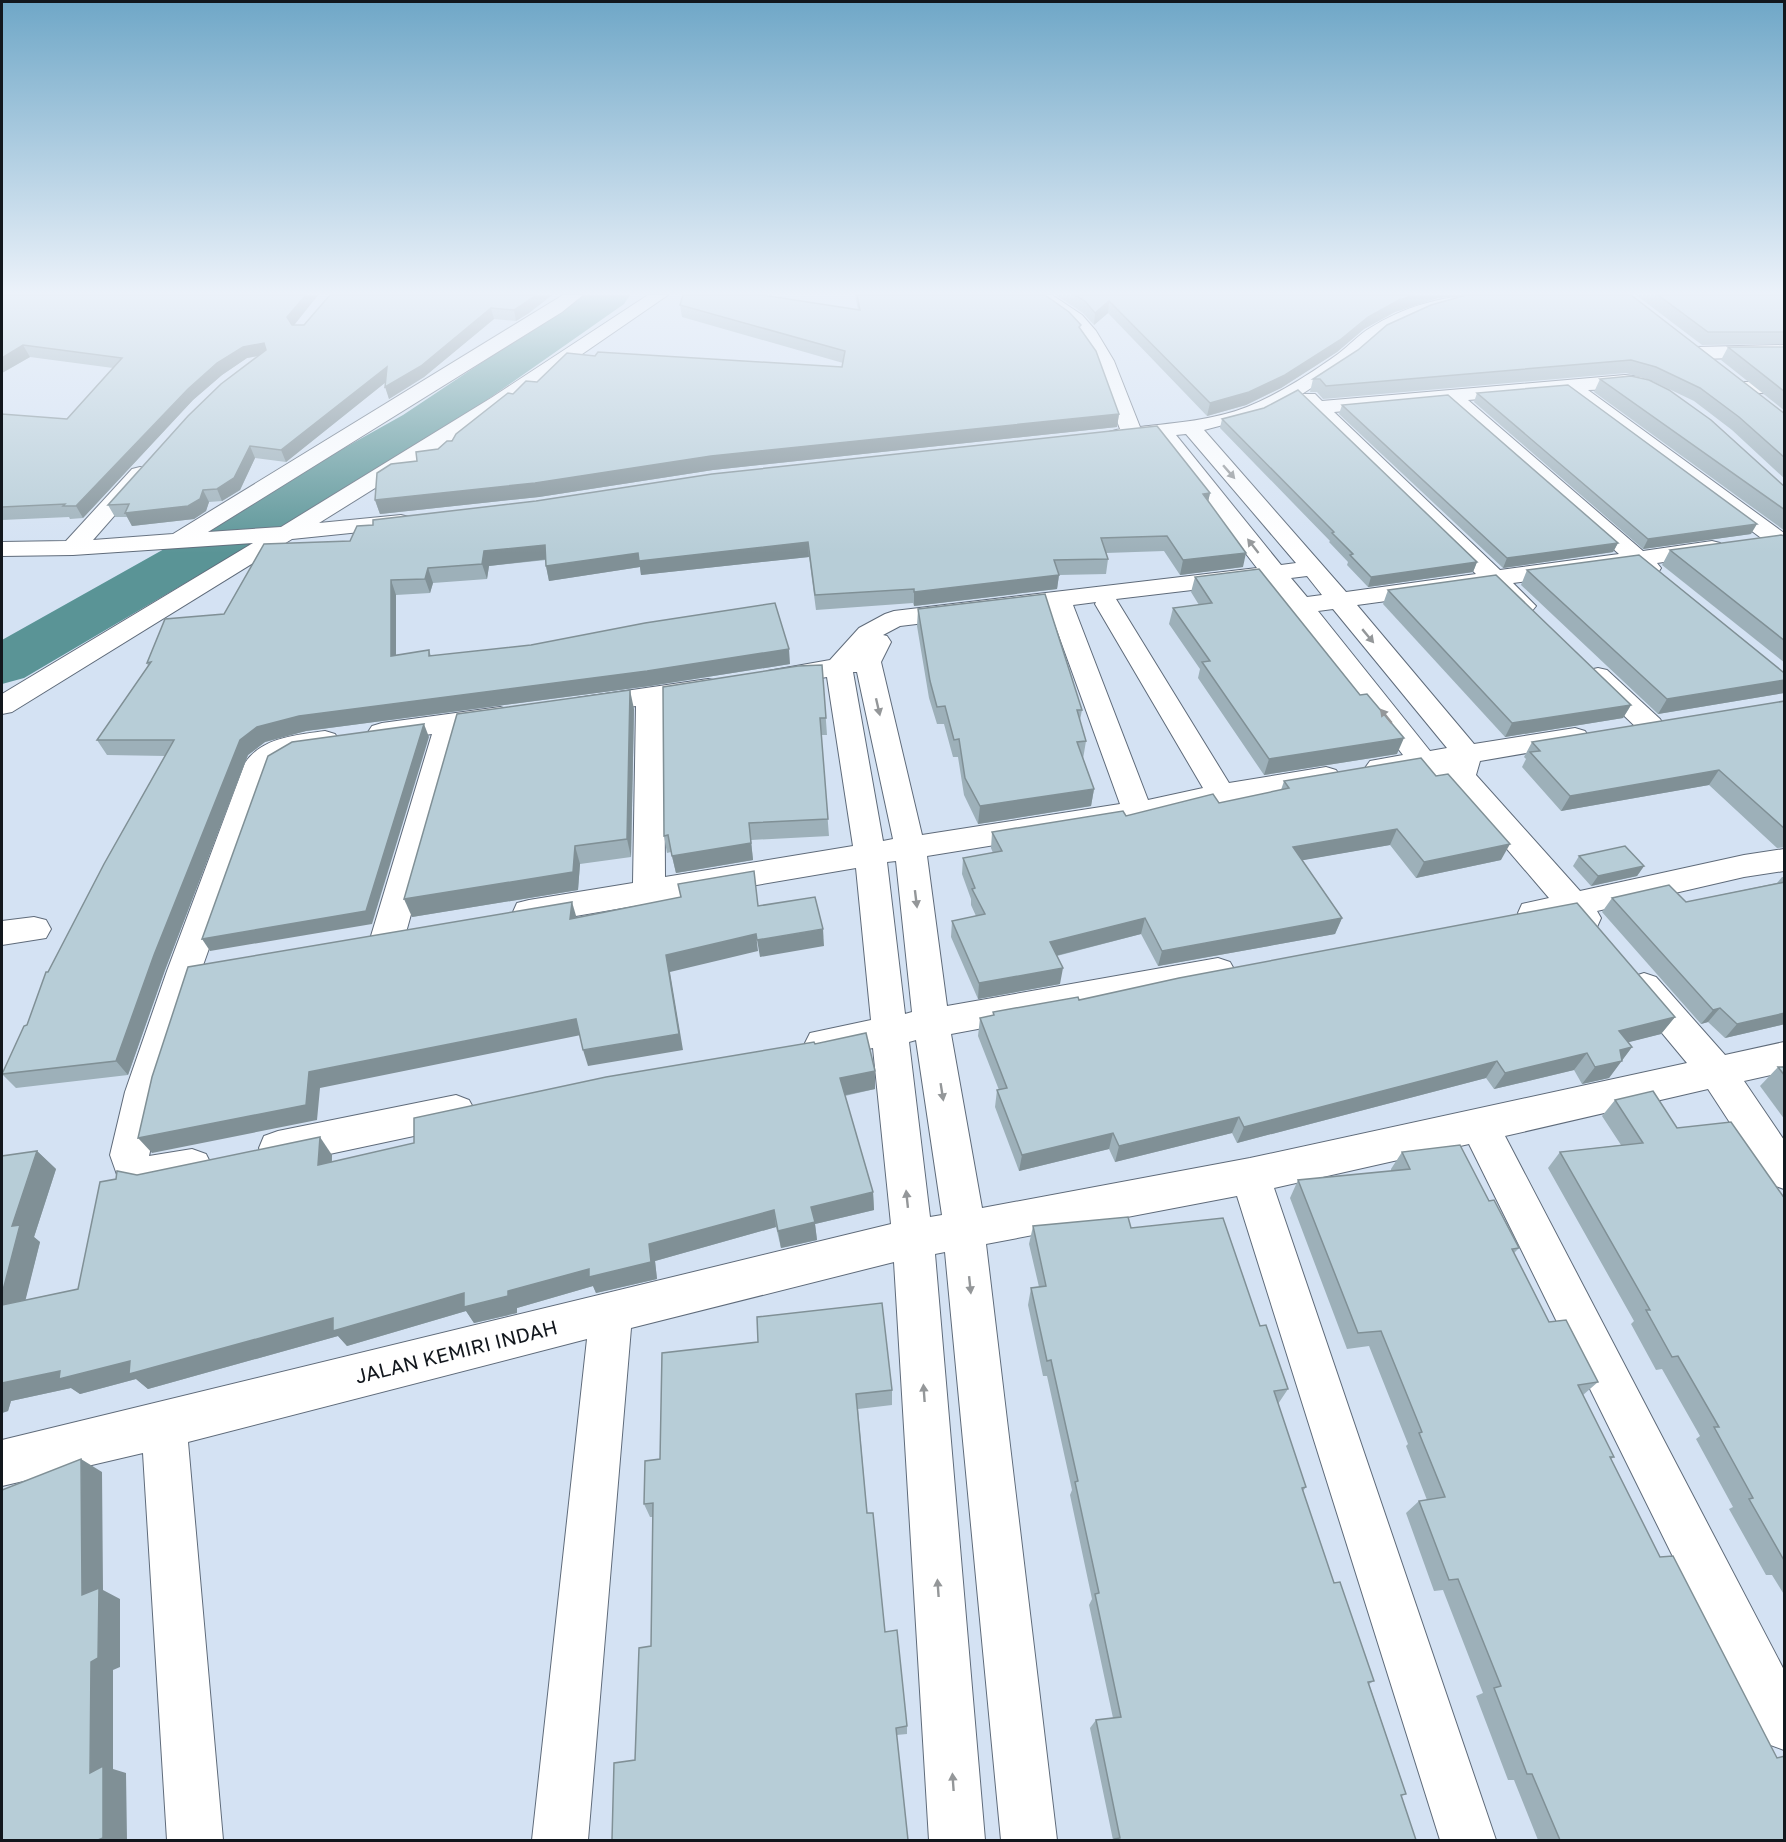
<svg xmlns="http://www.w3.org/2000/svg" width="1786" height="1842" viewBox="0 0 1786 1842" font-family="'Golos Text',sans-serif">
<style>
.lines{fill:none;stroke-linecap:round;stroke-linejoin:round}
.river{fill:#5a9496;fill-rule:evenodd}
.minor-casing{stroke:#5f6b7a;stroke-width:2}
.minor{fill:#fff;fill-rule:evenodd}
.wall{fill:#9db0b9}
.shaded-wall{fill:#809096}
.building{fill:#b7cdd7;stroke:#809096;stroke-width:1.5}
.oneway{fill:#949799}
.labels{text-anchor:middle;dominant-baseline:central;stroke-width:4.5;stroke-linejoin:round;paint-order:stroke}
.near-street-label{font-size:20px;fill:#12171d;stroke:#fff}
</style>
<rect width="100%" height="100%" fill="#d4e2f3"/>
<g class="lines">
<polygon class="river" points="583,295 630,295 624,304 437,435 24,678 2,684 2,640 403,415"/>
<g class="minor-casing">
<g id="minor">
<polygon points="563,295 583,295 562,312 208,532 281,527 491,398 648,295 668,295 505,407 319,523 401,515 409,517 412,522 409,527 292,539 12,712 2,714 2,694 253,543 73,555 2,556 2,542 66,541 132,469 140,467 148,469 151,474 93,540 173,534"/>
<path d="M1034,295H1052L1082,315L1096,331L1114,361L1140,427C1175,423 1214,420 1247,407C1279,394 1310,374 1338,354C1349,346 1358,335 1370,328C1403,307 1444,295 1482,295L1480,299L1426,315L1382,336L1353,361L1302,394H1315L1322,401L1625,375L1649,378L1652,382L1649,386L1642,388L1588,390L1784,533V551L1776,549L1565,392L1468,400L1643,551L1712,541L1720,543L1724,548L1720,553L1712,555L1657,563L1661,568L1658,573C1646,576 1641,574 1633,566L1513,583L1536,606L1532,611C1512,616 1502,599 1489,587L1357,605L1474,744L1575,728L1585,731L1589,737L1585,743L1480,761L1476,775L1580,891L1744,855L1784,849V871L1744,877L1597,911L1601,918L1597,927C1583,931 1575,929 1566,918L1534,925L1522,922L1518,913L1522,904L1549,898L1453,786L1420,771L1380,778L1370,775L1365,768L1370,761L1403,755L1268,581L1116,599L1229,783L1326,767L1336,770L1341,777L1336,784L1221,804L1138,822L927,856L947,1006L1218,958L1230,962L1235,971L1230,980L1218,984L951,1034L982,1208L1250,1158L1687,1063L1632,997L1627,987L1632,977L1644,973L1656,977L1725,1055L1784,1042V1072L1744,1081L1784,1140V1189L1770,1184L1708,1089L1505,1136L1784,1670V1750L1765,1743L1469,1144L1274,1188L1496,1840H1440L1237,1196L986,1244L1057,1840H1001L945,1252L935,1254L985,1840H929L894,1262L631,1328L588,1840H532L587,1339L188,1442L223,1840H167L143,1453L2,1486V1440L891,1224L873,1048L823,1058L810,1053L805,1043L810,1033L871,1020L856,868L529,924L517,921L513,912L517,903L529,900L633,883L636,706L587,713L577,710L573,704L577,698L708,679L718,681L722,687L718,693L664,702L665,877L853,846L827,677L777,685L768,683L764,677L768,671L830,660L859,628L885,614L894,611L1257,568L1156,437L1116,442L1109,440L1106,436L1109,432L1120,429C1107,394 1099,355 1074,327C1062,315 1042,309 1034,295ZM1301,394L1298,398L1301,402L1476,574L1346,592L1204,430L1261,415ZM1446,402L1619,554L1500,570L1334,412ZM1186,434L1296,563L1281,565L1176,435ZM1307,576L1322,595L1307,597L1291,578ZM1096,602L1095,604L1203,788L1148,800L1073,605ZM1049,608L1120,804L922,835L881,662L891,642L887,636L883,635L900,626ZM1333,609L1447,748L1430,751L1318,611ZM853,672H857L893,839L883,841ZM896,861L912,1012L905,1014L887,862ZM916,1040L942,1215L930,1217L909,1042Z"/>
<polygon points="1784,345 1784,357 1697,359 1690,357 1688,353 1690,349 1697,347"/>
<polygon points="1742,382 1784,382 1784,394 1735,392 1732,388 1735,384"/>
<polygon points="1598,668 1607,670 1660,719 1664,725 1660,731 1650,734 1640,731 1589,682 1585,676 1589,670"/>
<polygon points="500,707 510,710 514,716 510,722 462,730 405,936 400,945 388,949 376,945 371,936 432,734 382,741 372,738 368,732 372,726 382,723"/>
<path d="M325,731L335,734L339,740L335,746L292,755L273,767L201,971L163,1092L149,1156L192,1149L206,1154L212,1166L206,1178L153,1191L120,1183L110,1155L125,1092L167,971L245,763C262,737 297,735 325,731Z"/>
<polygon points="34,917 46,920 51,929 46,938 2,945 2,921"/>
<polygon points="456,1095 469,1100 475,1111 469,1122 456,1127 278,1165 264,1160 259,1148 264,1136 278,1131"/>
</g>
</g>
<use href="#minor" class="minor"/>
</g>
<g class="wall">
<polygon points="2,295 318,295 294,325 304,325 552,295 529,313 516,321 494,319 424,377 389,399 386,382 286,462 255,458 240,490 222,501 209,502 206,511 194,519 132,526 127,517 115,517 108,505 259,356 247,358 222,375 193,400 83,518 70,519 69,517 2,520 2,414 67,419 113,368 30,357 2,373"/>
<polygon points="855,295 1045,295 1081,329 1119,414 1117,427 713,470 539,497 380,514 375,500 417,461 452,441 513,394 537,382 595,356 842,367 843,363 682,317 680,305 858,310"/>
<polygon points="1056,295 1631,295 1785,414 1785,479 1732,430 1694,401 1650,380 1626,373 1323,399 1317,392 1310,392 1313,379 1464,295 1438,298 1395,312 1364,329 1337,352 1281,388 1246,405 1207,416 1108,313 1094,325 1083,313"/>
<polygon points="1636,295 1785,295 1785,344 1702,345"/>
<polygon points="1728,347 1785,347 1785,411 1721,360"/>
<polygon points="1600,379 1785,487 1785,531 1594,392"/>
<polygon points="1477,393 1751,534 1643,549 1474,402"/>
<polygon points="1342,405 1618,543 1613,552 1503,568 1339,414"/>
<polygon points="1222,419 1477,562 1473,572 1368,587 1347,565 1348,562 1329,542 1330,541 1220,428"/>
<polygon points="1210,493 1208,501 1243,567 1180,575 1164,551 1106,553 1108,559 1106,574 1059,575 1057,589 914,606 913,603 816,610 809,557 641,575 640,567 549,581 546,566 546,560 489,566 487,579 433,583 430,593 396,595 396,655 429,650 431,656 790,664 650,686 306,731 265,742 248,755 165,970 128,1075 16,1088 2,1074 27,1025 48,972 166,756 107,755 97,740 148,666 147,663 224,614 350,541"/>
<polygon points="1785,536 1785,663 1662,565 1670,550"/>
<polygon points="1527,570 1785,672 1785,694 1784,693 1658,714 1521,585"/>
<polygon points="1195,577 1397,754 1264,775 1198,678 1200,669 1169,624 1173,608 1199,605 1191,592"/>
<polygon points="1388,590 1631,705 1623,718 1505,737 1383,604"/>
<polygon points="918,609 1082,710 1080,720 1086,741 1083,759 1094,789 1091,806 978,824 964,795 958,757 953,757 944,724 937,724 929,698 917,626"/>
<polygon points="822,665 827,735 821,735 829,836 751,840 753,860 676,873 671,852 667,853 664,836"/>
<polygon points="1785,701 1785,847 1777,848 1709,785 1561,811 1522,767 1526,759 1524,757 1532,742"/>
<polygon points="634,709 631,857 580,864 578,890 412,917"/>
<polygon points="1284,781 1501,860 1416,878 1390,845 1302,860 1342,918 1335,934 1158,966 1141,934 1057,956 1060,984 978,999 951,937 952,921 976,916 971,905 971,899 962,874 963,858 993,853 991,848 992,832 1126,816 1219,803 1281,790"/>
<polygon points="1579,856 1644,866 1637,876 1591,886 1573,866"/>
<polygon points="1782,877 1785,877 1785,1024 1725,1038 1708,1022 1701,1024 1602,912 1612,898 1686,902 1777,883"/>
<polygon points="1079,1000 1675,1017 1661,1034 1628,1042 1632,1047 1609,1078 1582,1084 1574,1070 1494,1089 1486,1078 1237,1143 1232,1133 1115,1162 1109,1149 1019,1171 995,1107 997,1090 999,1090 978,1036 980,1018 993,1016 993,1012"/>
<polygon points="815,1044 875,1071 875,1089 845,1096 873,1192 874,1210 815,1224 817,1240 781,1248 776,1227 655,1261 657,1279 596,1293 593,1286 517,1308 517,1313 474,1323 466,1311 347,1346 338,1336 148,1389 136,1379 80,1394 71,1388 11,1401 8,1411 2,1413 2,1156 37,1151 56,1169 34,1237 40,1242 25,1300 78,1289 137,1175 332,1155 332,1162 414,1143"/>
<polygon points="1778,1067 1785,1067 1785,1120 1760,1086"/>
<polygon points="1615,1100 1677,1128 1785,1199 1785,1596 1772,1575 1766,1575 1729,1509 1733,1507 1696,1439 1700,1436 1662,1369 1656,1370 1631,1324 1634,1321 1548,1168 1560,1152 1621,1145 1602,1116"/>
<polygon points="1402,1152 1489,1201 1519,1248 1514,1253 1549,1322 1598,1382 1583,1395 1614,1457 1611,1459 1785,1840 1538,1840 1514,1780 1508,1780 1476,1696 1483,1693 1443,1590 1434,1591 1406,1513 1419,1501 1427,1500 1406,1446 1408,1444 1369,1346 1347,1349 1290,1198 1298,1180 1391,1171 1391,1169"/>
<polygon points="1033,1226 1131,1228 1260,1326 1288,1389 1278,1404 1306,1487 1303,1491 1334,1583 1374,1681 1369,1684 1406,1794 1401,1796 1416,1840 1113,1840 1090,1728 1096,1720 1113,1718 1089,1605 1092,1599 1070,1495 1072,1490 1047,1376 1043,1376 1028,1305 1031,1288 1039,1287 1029,1244"/>
<polygon points="662,1353 892,1390 892,1405 858,1409 867,1513 885,1632 907,1726 907,1734 635,1760 651,1646 653,1517 650,1517 644,1504 660,1459"/>
</g>
<g class="shaded-wall">
<polygon points="306,295 318,295 291,329 287,317"/>
<polygon points="536,295 552,295 529,313 516,321 514,310"/>
<polygon points="1414,295 1468,295 1438,298 1395,312 1364,329 1337,352 1281,388 1246,405 1207,416 1210,403 1399,300"/>
<polygon points="1109,301 1108,313 1094,325 1095,313"/>
<polygon points="491,308 494,319 424,377 389,399 385,387"/>
<polygon points="264,343 268,354 247,358 222,375 193,400 83,518 76,506 188,389 217,363 243,347"/>
<polygon points="23,345 30,357 2,373 2,358"/>
<polygon points="387,367 391,378 286,462 281,450"/>
<polygon points="1119,414 1117,427 713,470 539,497 380,514 375,500 711,456"/>
<polygon points="250,446 255,458 240,490 222,501 217,489"/>
<polygon points="203,490 209,502 206,511 194,519 132,526 125,513"/>
<polygon points="1210,493 1207,507 1203,494"/>
<polygon points="1757,524 1751,534 1643,549 1648,539"/>
<polygon points="808,542 809,557 641,575 640,567 549,581 546,566 638,553"/>
<polygon points="1618,543 1613,552 1503,568 1507,558"/>
<polygon points="545,545 549,559 489,566 487,579 482,564 484,551"/>
<polygon points="1246,553 1243,567 1180,575 1183,560"/>
<polygon points="1477,562 1473,572 1368,587 1371,577"/>
<polygon points="428,568 433,583 430,593 425,579"/>
<polygon points="1059,575 1057,589 914,606 914,592"/>
<polygon points="391,580 396,595 396,671 391,656"/>
<polygon points="789,649 790,664 650,686 306,731 265,742 248,755 165,970 128,1075 116,1061 154,955 240,740 257,727 299,716"/>
<polygon points="1785,680 1785,692 1784,693 1658,714 1667,699"/>
<polygon points="630,690 634,709 631,857 627,839"/>
<polygon points="1631,705 1623,718 1505,737 1512,723"/>
<polygon points="424,724 429,737 372,924 210,951 202,939"/>
<polygon points="1404,738 1397,754 1264,775 1269,759"/>
<polygon points="1719,770 1709,785 1561,811 1570,796"/>
<polygon points="1094,789 1091,806 978,824 980,806"/>
<polygon points="749,823 753,860 676,873 672,856"/>
<polygon points="1397,829 1390,845 1287,863 1293,847"/>
<polygon points="1510,844 1501,860 1416,878 1424,862"/>
<polygon points="575,846 580,864 578,890 412,917 404,899"/>
<polygon points="1644,866 1637,876 1591,886 1598,876"/>
<polygon points="572,902 577,919 570,919"/>
<polygon points="1145,918 1141,934 1047,958 1050,942"/>
<polygon points="1342,918 1335,934 1158,966 1162,951"/>
<polygon points="823,929 824,946 760,957 757,940"/>
<polygon points="756,934 758,951 670,972 683,1050 588,1066 583,1050 666,955"/>
<polygon points="1063,968 1060,984 978,999 979,983"/>
<polygon points="1720,1008 1708,1022 1701,1024 1713,1010"/>
<polygon points="1785,1013 1785,1024 1725,1038 1737,1024"/>
<polygon points="1675,1017 1661,1034 1606,1048 1619,1031"/>
<polygon points="576,1019 581,1035 320,1088 317,1120 152,1153 138,1138 309,1072"/>
<polygon points="1632,1047 1609,1078 1582,1084 1595,1067 1620,1050"/>
<polygon points="1587,1053 1574,1070 1494,1089 1505,1073"/>
<polygon points="1497,1061 1486,1078 1237,1143 1244,1127"/>
<polygon points="875,1071 875,1089 841,1096 840,1078"/>
<polygon points="1239,1117 1232,1133 1115,1162 1119,1146"/>
<polygon points="1113,1133 1109,1149 1019,1171 1022,1155"/>
<polygon points="320,1137 332,1155 331,1183 318,1165"/>
<polygon points="37,1151 56,1169 34,1237 40,1242 20,1322 2,1308 2,1294 12,1226"/>
<polygon points="873,1192 874,1210 815,1224 817,1240 781,1248 778,1231 811,1207"/>
<polygon points="774,1210 776,1227 655,1261 657,1279 596,1293 593,1286 517,1308 517,1313 474,1323 466,1311 347,1346 338,1336 148,1389 136,1379 80,1394 71,1388 11,1401 8,1411 2,1413 2,1383 60,1371 130,1361 333,1318 464,1293 508,1291 649,1244"/>
<polygon points="81,1459 102,1472 103,1590 120,1599 120,1667 113,1670 113,1769 126,1773 127,1840 98,1840 90,1773 82,1595"/>
</g>
<g class="building">
<polygon points="2,295 306,295 287,317 292,325 304,325 330,295 536,295 526,302 514,310 491,308 421,366 385,387 387,367 281,450 250,446 234,478 217,489 203,490 200,499 188,506 125,513 129,504 108,505 188,416 221,384 266,350 264,343 243,347 217,363 188,389 76,506 63,506 65,504 2,507 2,414 67,419 122,358 23,345 2,358"/>
<polygon points="683,295 762,295 860,310 857,295 1045,295 1069,312 1081,325 1079,327 1096,351 1119,414 711,456 535,483 375,500 377,473 391,464 417,461 416,452 438,449 447,441 452,441 456,434 508,393 513,394 526,381 537,382 567,353 595,356 598,352 842,367 845,351 680,305"/>
<polygon points="1075,295 1414,295 1399,300 1368,317 1340,340 1285,375 1249,392 1210,403 1109,301 1095,313 1085,301"/>
<polygon points="1466,295 1631,295 1785,414 1785,458 1739,417 1700,388 1656,367 1631,360 1326,386 1320,379 1313,379 1358,350 1387,325 1431,305"/>
<polygon points="1658,295 1785,295 1785,332 1708,332"/>
<polygon points="1728,347 1785,347 1785,392"/>
<polygon points="1631,376 1649,380 1669,390 1711,420 1785,487 1785,510 1600,379"/>
<polygon points="1568,385 1757,524 1648,539 1477,393"/>
<polygon points="1298,390 1477,562 1371,577 1350,555 1353,554 1332,533 1334,532 1222,419 1264,408"/>
<polygon points="1448,395 1618,543 1507,558 1342,405"/>
<polygon points="1157,426 1210,493 1203,494 1246,553 1183,560 1167,536 1101,538 1108,559 1054,560 1059,575 914,592 914,589 815,595 808,542 639,561 638,553 546,566 545,545 484,551 482,564 428,568 425,579 391,580 391,656 429,650 429,656 531,645 645,623 775,603 789,649 647,671 299,716 257,727 240,740 154,955 116,1061 2,1074 24,1026 27,1025 46,972 48,972 104,864 174,740 97,740 151,662 147,663 165,619 224,614 264,544 350,541 357,526 373,525 373,520 536,501 712,474"/>
<polygon points="1781,535 1785,536 1785,641 1670,550"/>
<polygon points="1639,555 1783,672 1785,672 1785,680 1667,699 1527,570"/>
<polygon points="1259,569 1360,695 1367,694 1404,738 1269,759 1202,662 1210,661 1173,608 1212,603 1195,577"/>
<polygon points="1496,575 1631,705 1512,723 1388,590"/>
<polygon points="1045,594 1082,710 1077,710 1086,741 1077,742 1094,789 980,806 965,778 959,739 954,740 945,706 937,707 930,681 918,609"/>
<polygon points="822,665 826,718 820,718 828,819 749,823 751,843 672,856 668,835 664,836 663,687 798,666"/>
<polygon points="630,690 627,839 575,846 573,872 404,899 457,714"/>
<polygon points="1785,701 1785,829 1719,770 1570,796 1530,752 1540,751 1532,742"/>
<polygon points="424,724 366,911 202,939 268,756 292,742"/>
<polygon points="1421,758 1436,776 1448,774 1510,844 1424,862 1397,829 1293,847 1342,918 1162,951 1145,918 1050,942 1063,968 979,983 952,921 985,914 972,889 975,888 963,858 1002,851 992,832 1123,811 1126,816 1213,794 1219,803 1289,788 1284,781"/>
<polygon points="1625,846 1644,866 1598,876 1579,856"/>
<polygon points="754,871 758,906 815,897 823,929 757,940 756,934 666,955 679,1034 583,1050 576,1019 309,1072 306,1105 138,1138 152,1077 188,967 572,902 570,919 681,897 678,884"/>
<polygon points="1785,882 1785,1013 1737,1024 1720,1008 1713,1010 1612,898 1669,885 1686,902"/>
<polygon points="1577,903 1675,1017 1619,1031 1632,1047 1620,1050 1622,1061 1595,1067 1587,1053 1505,1073 1497,1061 1244,1127 1239,1117 1119,1146 1113,1133 1022,1155 997,1090 1007,1088 980,1018 994,1015 993,1012 1078,997 1079,1000 1179,978"/>
<polygon points="866,1033 875,1071 840,1078 873,1192 811,1207 815,1222 778,1231 774,1210 649,1244 651,1262 589,1277 589,1269 508,1291 508,1296 464,1307 464,1293 333,1331 333,1318 129,1374 130,1361 59,1379 60,1371 2,1383 2,1305 78,1289 100,1182 116,1179 117,1171 137,1175 320,1137 318,1165 414,1143 414,1118 606,1077 814,1042 815,1044"/>
<polygon points="1778,1067 1785,1067 1785,1076"/>
<polygon points="1653,1091 1677,1128 1731,1122 1785,1199 1785,1562 1749,1499 1753,1498 1714,1427 1719,1427 1678,1356 1672,1357 1646,1310 1650,1310 1560,1152 1643,1143 1615,1100"/>
<polygon points="1460,1145 1489,1201 1494,1200 1519,1248 1512,1249 1549,1322 1566,1320 1598,1382 1578,1385 1614,1457 1610,1457 1660,1557 1673,1556 1777,1758 1785,1756 1785,1840 1560,1840 1532,1774 1527,1774 1494,1688 1501,1686 1458,1579 1449,1580 1419,1501 1445,1497 1419,1433 1422,1432 1381,1331 1358,1333 1298,1180 1410,1169 1402,1152"/>
<polygon points="37,1151 12,1226 20,1225 2,1294 2,1156"/>
<polygon points="1128,1217 1131,1228 1223,1218 1260,1326 1266,1325 1288,1389 1274,1391 1306,1487 1302,1488 1334,1583 1340,1582 1374,1681 1368,1682 1406,1794 1401,1795 1416,1840 1116,1840 1115,1839 1120,1838 1096,1720 1121,1717 1095,1594 1099,1593 1075,1482 1078,1481 1051,1360 1047,1361 1031,1288 1046,1286 1033,1226"/>
<polygon points="882,1303 892,1390 856,1394 867,1513 873,1513 885,1632 897,1630 907,1726 896,1728 908,1840 612,1840 614,1763 635,1760 639,1648 651,1646 653,1503 644,1504 645,1461 660,1459 662,1353 758,1342 757,1317"/>
<polygon points="81,1459 82,1595 99,1588 98,1658 91,1662 90,1773 103,1766 103,1838 98,1840 2,1840 2,1490"/>
</g>
<defs><path id="oneway-solid" d="M-6-.8H1V-3.2L6.5 0L1 3.2V.8H-6Z" transform="scale(1.5)"/></defs>
<g class="oneway">
<use href="#oneway-solid" transform="translate(1229 472) rotate(49)"/>
<use href="#oneway-solid" transform="translate(1253 546) rotate(-128)"/>
<use href="#oneway-solid" transform="translate(1368 636) rotate(50)"/>
<use href="#oneway-solid" transform="translate(878 707) rotate(77)"/>
<use href="#oneway-solid" transform="translate(1386 716) rotate(-129)"/>
<use href="#oneway-solid" transform="translate(916 899) rotate(83)"/>
<use href="#oneway-solid" transform="translate(942 1092) rotate(81)"/>
<use href="#oneway-solid" transform="translate(907 1199) rotate(-96)"/>
<use href="#oneway-solid" transform="translate(970 1285) rotate(84)"/>
<use href="#oneway-solid" transform="translate(924 1393) rotate(-94)"/>
<use href="#oneway-solid" transform="translate(938 1588) rotate(-94)"/>
<use href="#oneway-solid" transform="translate(953 1782) rotate(-94)"/>
</g>
<linearGradient id="sky" x2="0" y2="1"><stop stop-color="#6fa7c7"/><stop offset="0.53" stop-color="#ecf2fa"/><stop offset="1" stop-color="#ecf2fa" stop-opacity="0"/></linearGradient>
<rect width="1786" height="553" fill="url(#sky)"/>
<g class="labels">
<g class="near-street-label">
<text transform="translate(456 1351) rotate(-14)">JALAN KEMIRI INDAH</text>
</g>
</g>
<rect width="1786" height="1842" fill="none" stroke="#12171d" stroke-width="6"/>
</svg>
